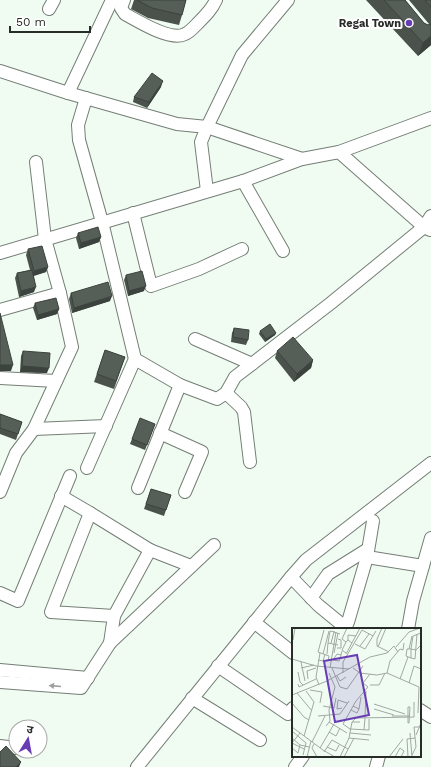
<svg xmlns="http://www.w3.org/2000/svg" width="431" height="767" viewBox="0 0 431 767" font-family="'Work Sans','Noto Sans Devanagari',sans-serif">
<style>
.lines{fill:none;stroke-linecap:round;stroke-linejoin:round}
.minor-casing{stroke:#747e76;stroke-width:14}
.minor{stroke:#fff;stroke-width:12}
.wall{fill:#4a524b}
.shaded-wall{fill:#3c423d}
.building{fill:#565f57;stroke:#3c423d}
.oneway{fill:#9ea09f}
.poi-dot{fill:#683cb4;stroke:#fff;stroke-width:1.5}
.labels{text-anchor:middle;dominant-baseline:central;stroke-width:4;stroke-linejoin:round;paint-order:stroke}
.poi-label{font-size:11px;font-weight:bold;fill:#282c29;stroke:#fff;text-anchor:end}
.inset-road{fill:none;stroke:#a0a9a2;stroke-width:1}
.view{fill:#683cb4;fill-opacity:0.15;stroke:#683cb4;stroke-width:2}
.inset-edge{fill:none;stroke:#282c29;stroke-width:2}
</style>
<rect width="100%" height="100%" fill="#f0fcf2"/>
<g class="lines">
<g class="minor-casing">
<g id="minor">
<path d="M124,0L121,8L125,14C138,21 171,42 185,34C190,32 195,26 199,22C206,15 212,9 216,0"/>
<polyline points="49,9 54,0"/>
<polyline points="0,71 68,93 177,124 207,127 302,159"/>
<polyline points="68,93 112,0"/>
<polyline points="86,98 78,125 79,140 102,222 135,359 180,385 217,399 226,393 235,377 331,303 424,227 431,216"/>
<polyline points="339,152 424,227 430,230"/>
<polyline points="243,181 283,251"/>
<polyline points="207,191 201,142 207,127 242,55 288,0"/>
<polyline points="133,213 151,286 199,269 242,249"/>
<polyline points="0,253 243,181 302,159 339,152 431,118"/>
<polyline points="0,310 60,293"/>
<polyline points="195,339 252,364"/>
<polyline points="0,378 56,381"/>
<polyline points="226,393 241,407 244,412 250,462"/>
<polyline points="34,429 106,426"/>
<polyline points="160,433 202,452 185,492"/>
<polyline points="87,468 135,359"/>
<polyline points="138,488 180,385"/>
<polyline points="0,492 16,453 34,429 72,347 60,293 45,239 36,162"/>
<polyline points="61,496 90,513"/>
<polyline points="367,557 423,566"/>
<polyline points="291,577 318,605 346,628"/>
<polyline points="0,593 18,601 70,476"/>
<polyline points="311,598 328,574 368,549"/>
<polyline points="114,616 51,612 90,513 150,550 191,566"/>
<polyline points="254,622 293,653"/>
<polyline points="345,629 348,622 367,557 373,521"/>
<polyline points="408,629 413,601 431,538"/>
<polyline points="110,643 114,616 150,550"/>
<polyline points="218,666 288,714 293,708"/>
<polyline points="0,670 88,678"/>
<polyline points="0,682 81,688 110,643 214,545"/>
<polyline points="192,698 260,740"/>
<polyline points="420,710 431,717"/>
<polyline points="0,746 16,748"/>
<polyline points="137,767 291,577 306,560 431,463"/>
<polyline points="295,767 303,756"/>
<polyline points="376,767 379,756"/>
</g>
</g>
<use href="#minor" class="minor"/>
</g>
<g class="wall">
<polygon points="134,0 186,0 182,15 179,25 148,18 131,9"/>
<polygon points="366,0 405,0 424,23 428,25 429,24 409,0 431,0 431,45 418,56"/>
<polygon points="161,87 147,108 133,102 134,97"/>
<polygon points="78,233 101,237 99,242 79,249 76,238"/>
<polygon points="28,249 48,267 46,272 34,276 34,292 19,297 15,278 17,273 30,270 26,255"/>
<polygon points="126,275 144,291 128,296 124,280"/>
<polygon points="71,293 110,301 72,313 69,299"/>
<polygon points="35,303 59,309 57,314 37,320 33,308"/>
<polygon points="234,328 248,340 246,345 231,342 232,333"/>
<polygon points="260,331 276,333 275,335 265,342 259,334"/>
<polygon points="105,350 125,357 114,389 94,382"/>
<polygon points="23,351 47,373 20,372 21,356"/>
<polygon points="277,351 313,360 311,368 294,382 275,358"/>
<polygon points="0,414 22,422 16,440 0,434"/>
<polygon points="155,424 145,450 130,444 132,439"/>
<polygon points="151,489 171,495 164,516 144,509"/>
</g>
<g class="shaded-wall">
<polygon points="431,36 431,45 418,56 423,43"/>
<polygon points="163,81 161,87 147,108 149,102"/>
<polygon points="101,237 99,242 79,249 81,243"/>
<polygon points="48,267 46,272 32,276 34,271"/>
<polygon points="146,286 144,291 128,296 129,291"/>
<polygon points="36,287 34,292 19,297 21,291"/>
<polygon points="112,296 110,301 72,313 74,308"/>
<polygon points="59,309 57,314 37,320 38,315"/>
<polygon points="276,333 275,335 265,342 266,339"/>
<polygon points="313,360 311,368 294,382 297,374"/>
<polygon points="0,365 13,365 11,371 0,371"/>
<polygon points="22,366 49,368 47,373 20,372"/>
<polygon points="21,762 19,767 16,767"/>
</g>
<g class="building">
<polygon points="137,0 186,0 182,15 152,8"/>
<polygon points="384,0 405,0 424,23 428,25 431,24 431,36 423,43"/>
<polygon points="425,0 431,0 431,7"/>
<polygon points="152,73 163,81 149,102 134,97"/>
<polygon points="98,227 101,237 81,243 78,233"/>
<polygon points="42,246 48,267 34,271 28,249"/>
<polygon points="32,270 36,287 21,291 17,273"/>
<polygon points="142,271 146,286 129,291 126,275"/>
<polygon points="108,282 112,296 74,308 71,293"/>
<polygon points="56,298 59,309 38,315 35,303"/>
<polygon points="0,313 13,365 0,365"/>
<polygon points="270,324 276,333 266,339 260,331"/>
<polygon points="234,328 249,330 248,340 233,337"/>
<polygon points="293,337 313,360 297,374 277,351"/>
<polygon points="105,350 125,357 116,381 97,374"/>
<polygon points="23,351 50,353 49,368 22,366"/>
<polygon points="0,414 22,422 18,434 0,428"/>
<polygon points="140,418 155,424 147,445 132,439"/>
<polygon points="151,489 171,495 166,510 146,504"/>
<polygon points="6,746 21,762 16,767 0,767 0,752"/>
</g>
<defs><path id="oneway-solid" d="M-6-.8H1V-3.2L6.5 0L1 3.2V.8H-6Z"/></defs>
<use class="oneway" href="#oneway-solid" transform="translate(55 686) rotate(-175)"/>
<circle class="poi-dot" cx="409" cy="23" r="4"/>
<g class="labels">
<g class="poi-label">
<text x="401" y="23">Regal Town</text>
</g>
</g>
<g transform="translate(292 628)">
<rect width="129" height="129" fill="#f0fcf2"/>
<path class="inset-road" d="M90,0L85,11V18L97,24M32,2L26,24L37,28L36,33M129,5L121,8L119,21V30L114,28L115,21H119L124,22L129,17M1,12L3,0M56,12V7L64,8M54,14L50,11L55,0M36,15L38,3L43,4M39,15L42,4L48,6M63,16L73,21L84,3M68,18L77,6M86,19L94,0M104,19L117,4L128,0M45,20H49V12L46,11M117,21L120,8M42,25L46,5M54,25L50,22L54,14L56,12L60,15M95,25L102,18L106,24M31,26L37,3M35,26L36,15L46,17M54,26L68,0M49,27L45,26L41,32L47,33L48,31L50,23M119,30L123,31L125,6M0,31L24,38L57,41M26,32L31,33L33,26M9,34L13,53M9,40L22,37M38,40L44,4M40,40L48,59L55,61L71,38M61,40L68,45L85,47L95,45L127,59L126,85M6,44L8,54L11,57M51,45V34L70,2L81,8M95,45L98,33L108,21L111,22L112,15M45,48L48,53L54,49M16,51L15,43L24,40M108,51L116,29M117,55L122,38L129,41M6,56L7,59L24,51M27,57L24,49L28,25M78,57H87L93,45M18,62L30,64L28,75M5,65L20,83M0,67L35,53L78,29L95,25M0,75L12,89L17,92M82,76L113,86M31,78L42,80L44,70M116,79H118L117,95H116ZM50,80L45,81L46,72L55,75M67,81L69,69M82,81L102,87M59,82L65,85L67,81L61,78M26,88L48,86L57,73M100,88H117M73,90L74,63M77,91V102L58,101L51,96L64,73L76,59L71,55L78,46M37,94L55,105M60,94L64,90L122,89V74M34,98L38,93L37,82L43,59L37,45M0,99L31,122L43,129M72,102L73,90M0,103L14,115L11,127M37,104L44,108L48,100M58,105L79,107M118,105L120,129M124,107L129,95M12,108L22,74L14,63M0,110L8,117L17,119M57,110L77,112M20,114L33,88M0,115L12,121M0,115L8,105M22,116L20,120L25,129M35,119L44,123L47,117M0,120L6,125L8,117M28,120L42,96M32,124L40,112L56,121M120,127L124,119L122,99H128M15,129L19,113M48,129L57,110L60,94H68M52,129L62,110M97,129L111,111M103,129L108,120L112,123L109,129M116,129L115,111L123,110"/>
<path class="view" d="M65,27L77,87L43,94L32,33Z"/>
<rect width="129" height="129" class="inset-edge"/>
</g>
<g transform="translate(28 739) rotate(11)"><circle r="19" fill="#ffffff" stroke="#a9aba9"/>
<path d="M0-3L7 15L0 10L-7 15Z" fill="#683cb4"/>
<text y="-6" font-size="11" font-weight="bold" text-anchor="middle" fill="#282c29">उ</text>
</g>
<path d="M10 26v6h80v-6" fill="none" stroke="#282c29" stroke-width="2"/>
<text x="16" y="26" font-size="12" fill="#282c29" stroke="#ffffff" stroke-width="3" paint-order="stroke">50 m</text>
</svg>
